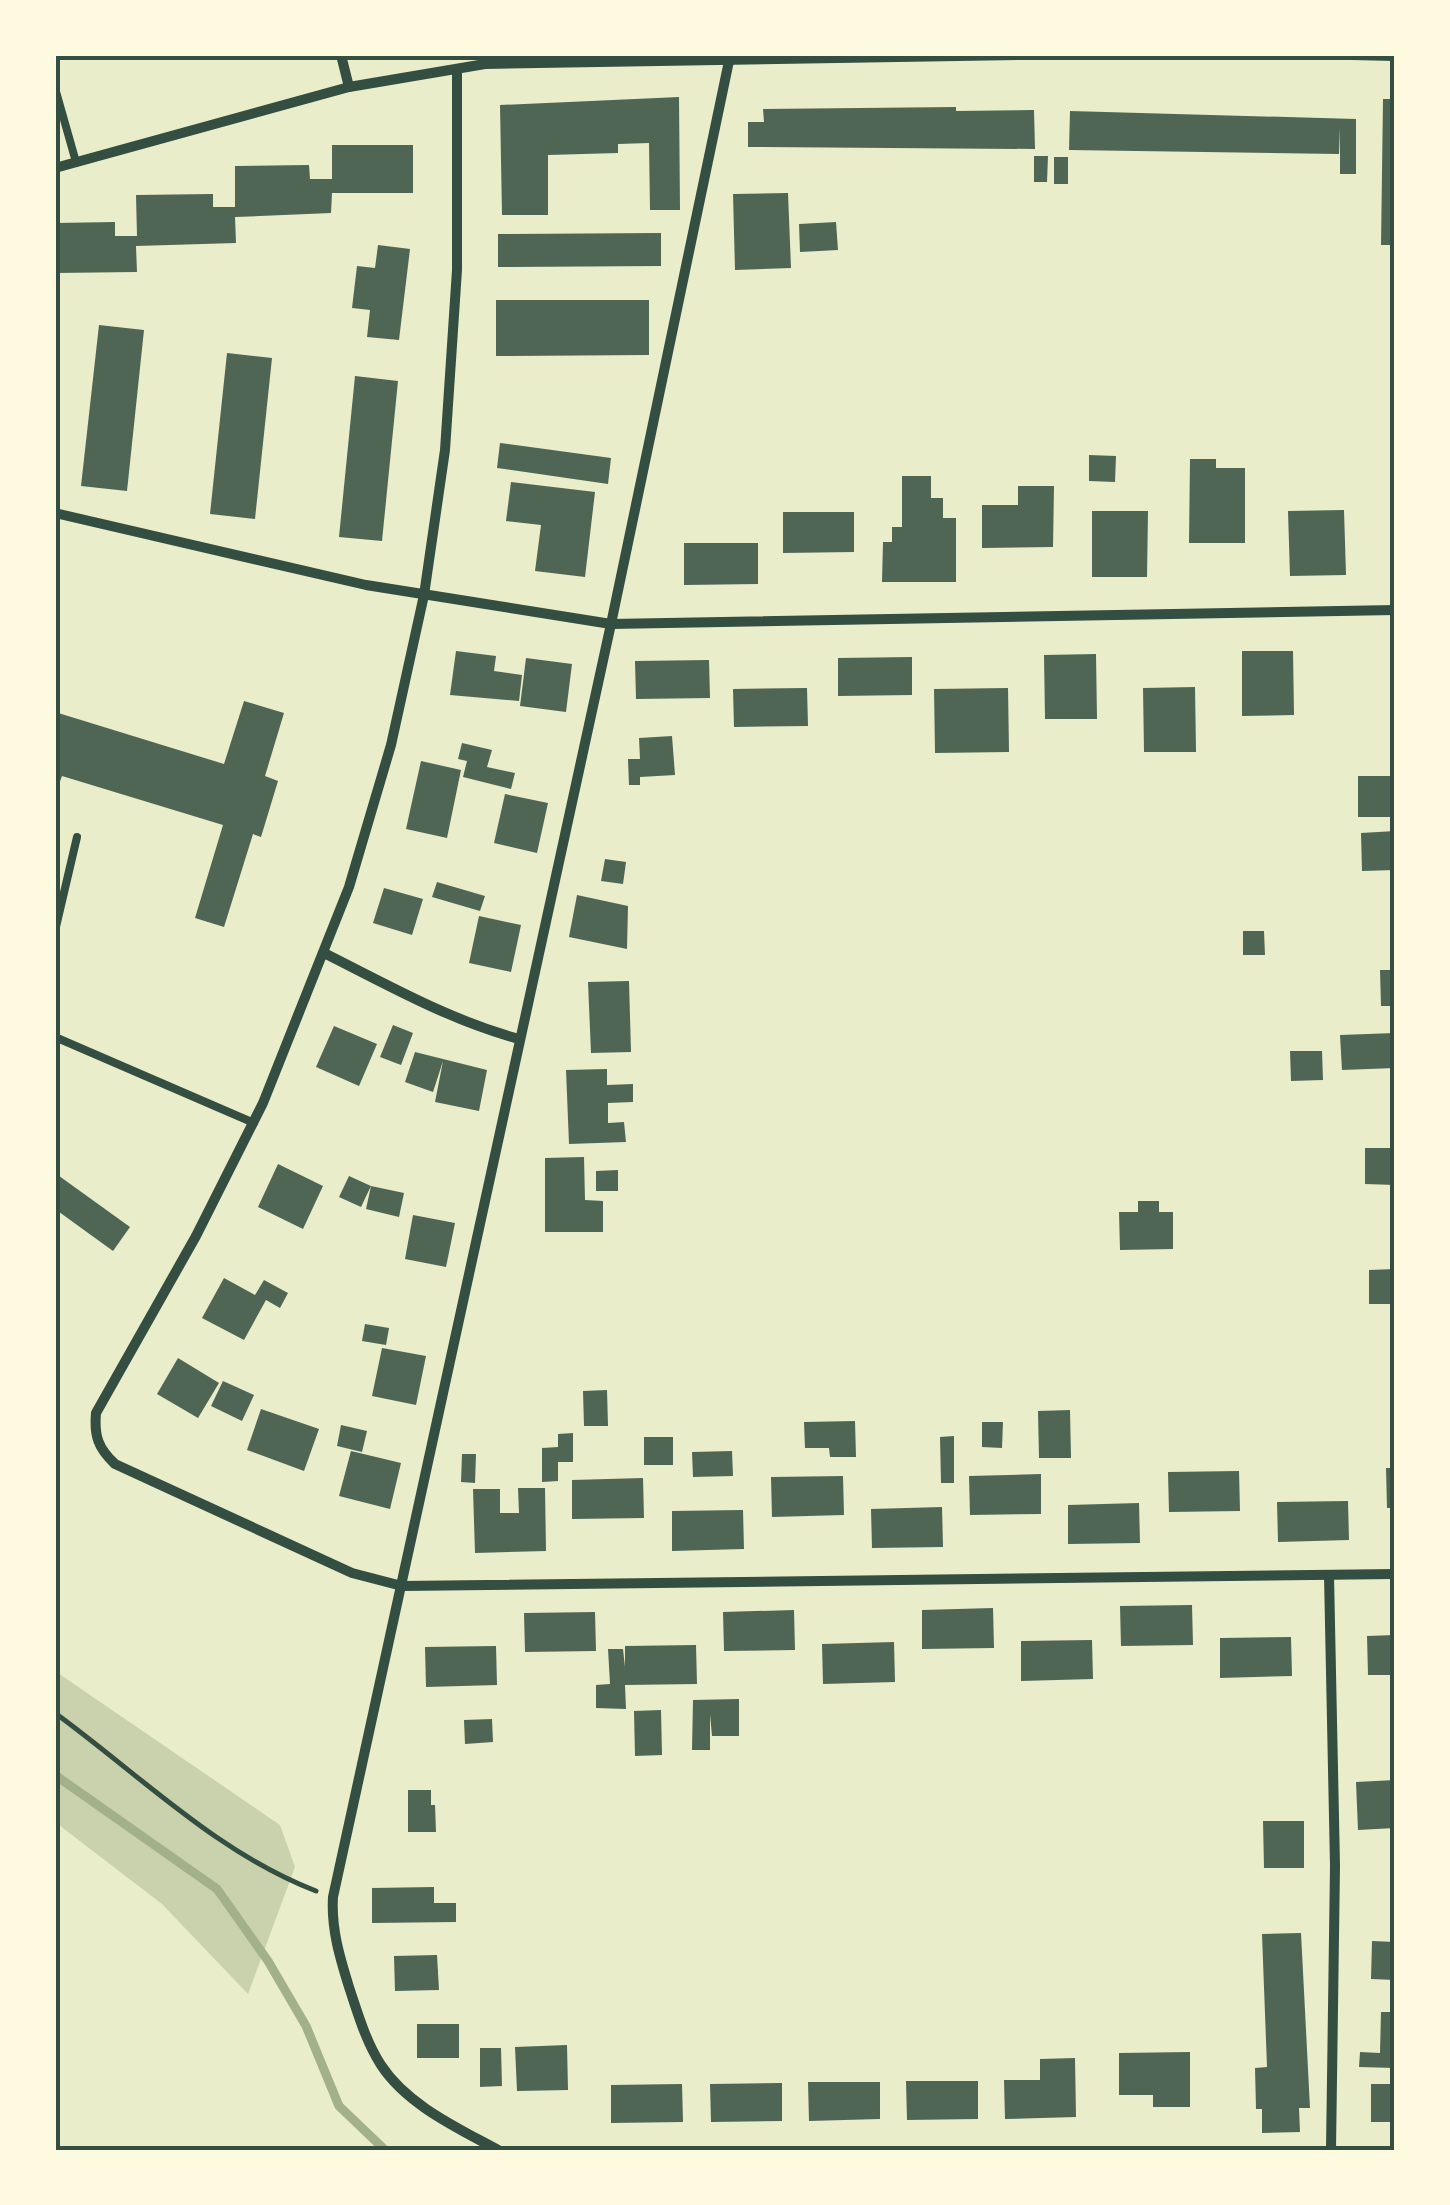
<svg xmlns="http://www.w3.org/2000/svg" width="1450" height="2205" viewBox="0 0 1450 2205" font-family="'PT Serif',serif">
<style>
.green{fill:#cad2ad}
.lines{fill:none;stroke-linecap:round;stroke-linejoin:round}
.stream{stroke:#a3b18a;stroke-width:9}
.building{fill:#4f6655}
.path{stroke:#344e41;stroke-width:5}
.service{stroke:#344e41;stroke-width:8}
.minor{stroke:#344e41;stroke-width:10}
.neatline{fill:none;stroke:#344e41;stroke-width:4}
</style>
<rect width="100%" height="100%" fill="#e9edc9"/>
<polygon class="green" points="55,1671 280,1825 295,1867 248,1994 162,1904 55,1822"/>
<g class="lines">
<polyline class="stream" points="55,1775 217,1889 268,1961 306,2026 339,2106 385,2150"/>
</g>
<g class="building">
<polygon points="679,97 680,210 650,210 649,143 618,144 618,153 548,155 548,215 502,215 500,105"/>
<polygon points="1383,99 1395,99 1395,245 1381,245"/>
<polygon points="956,107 956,111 1034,110 1035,149 748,147 748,122 764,122 763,109"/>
<polygon points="1070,111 1356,119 1356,174 1340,174 1340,128 1339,154 1069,150"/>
<polygon points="332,145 413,145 413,193 332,193 331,213 235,217 236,243 136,246 137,272 55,273 55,223 115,222 115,236 137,236 136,195 213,194 213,207 235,207 235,166 309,165 310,179 332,179"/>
<polygon points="1034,156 1048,156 1047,182 1034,182"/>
<rect x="1054" y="157" width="14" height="27"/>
<polygon points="788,193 791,268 735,270 733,194"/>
<polygon points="836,222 838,250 800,252 799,224"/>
<polygon points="661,233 661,266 498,267 498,234"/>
<polygon points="378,245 410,249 399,340 367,337 370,310 352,308 357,266 375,268"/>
<polygon points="496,300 649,300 649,355 496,356"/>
<polygon points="99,325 144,330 127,491 81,486"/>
<polygon points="227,353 272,358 255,519 210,514"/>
<polygon points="355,376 398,381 382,541 339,537"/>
<polygon points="500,443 611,458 608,484 497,468"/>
<polygon points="1089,455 1116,456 1115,482 1089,481"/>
<polygon points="1190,459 1216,459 1216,468 1245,468 1245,543 1189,543"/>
<polygon points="902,476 931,476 931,498 943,498 943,518 956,518 956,582 882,582 883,542 892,542 892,527 902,527"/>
<polygon points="511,482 595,492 585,577 535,571 541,525 506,521"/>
<polygon points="1018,486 1054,486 1053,547 982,548 982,505 1018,505"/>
<polygon points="1344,510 1346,575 1290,576 1288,511"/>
<polygon points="1092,511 1148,511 1147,577 1092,577"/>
<polygon points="783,512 854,512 854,552 783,553"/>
<polygon points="684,543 758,543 758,584 684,585"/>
<polygon points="456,651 496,656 494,671 522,675 519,701 450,695"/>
<polygon points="1242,651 1293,651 1294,715 1242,716"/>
<polygon points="1096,654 1097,719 1045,719 1044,655"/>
<polygon points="912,657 912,695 838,696 838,658"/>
<polygon points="526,658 572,664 566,712 520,706"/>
<polygon points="709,660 710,698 636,699 635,661"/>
<polygon points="1195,687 1196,752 1144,752 1143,688"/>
<polygon points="807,688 808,726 734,727 733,689"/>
<polygon points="1008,688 1009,752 935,753 934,689"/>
<polygon points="244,701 284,713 265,776 278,781 261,837 253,834 224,927 195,918 223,825 62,776 55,795 55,712 224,764"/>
<polygon points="672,736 675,775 640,777 640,785 629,785 628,759 640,759 639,738"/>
<polygon points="462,743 492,750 487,767 515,773 511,789 463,777 467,761 458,759"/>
<polygon points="421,761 461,770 447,838 406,829"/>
<rect x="1358" y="776" width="37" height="41"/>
<polygon points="505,794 548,803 537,853 494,843"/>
<polygon points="1395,831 1395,870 1362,871 1361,833"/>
<polygon points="605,859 626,862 623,884 601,881"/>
<polygon points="437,882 485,896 480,911 432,897"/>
<polygon points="384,888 423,899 412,935 373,923"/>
<polygon points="577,895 628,906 627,949 569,937"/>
<polygon points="479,916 521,925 511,972 469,963"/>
<polygon points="1243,931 1264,931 1265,955 1243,955"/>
<polygon points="1380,970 1395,970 1395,1006 1381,1006"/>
<polygon points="629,981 631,1052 591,1053 588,982"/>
<polygon points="393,1025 413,1033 401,1065 380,1057"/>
<polygon points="334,1026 377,1044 359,1086 316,1067"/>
<polygon points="1395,1033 1395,1068 1342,1070 1340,1035"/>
<polygon points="1290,1051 1322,1051 1323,1080 1291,1081"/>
<polygon points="415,1052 487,1070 479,1111 435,1102 443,1061 433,1092 405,1082"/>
<polygon points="607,1069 607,1085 633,1084 633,1102 608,1103 608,1123 624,1122 626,1142 569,1144 566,1070"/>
<polygon points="1365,1148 1395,1148 1395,1185 1365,1184"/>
<polygon points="584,1157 585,1200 603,1201 603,1232 545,1232 545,1158"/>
<polygon points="278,1164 323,1186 303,1229 258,1207"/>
<polygon points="618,1170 618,1191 596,1191 596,1171"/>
<polygon points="55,1173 130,1227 113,1251 55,1209"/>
<polygon points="349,1176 371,1186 404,1193 399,1217 366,1209 371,1186 361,1207 339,1197"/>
<polygon points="1138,1201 1159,1201 1159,1212 1173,1212 1173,1249 1120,1250 1119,1212 1138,1212"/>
<polygon points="413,1215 455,1223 446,1267 405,1259"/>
<polygon points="1395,1269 1395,1304 1369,1304 1369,1270"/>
<polygon points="224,1278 255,1295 264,1280 288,1293 280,1308 266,1300 244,1340 202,1318"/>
<polygon points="365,1324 389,1328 386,1345 362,1341"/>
<polygon points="382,1348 426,1356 416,1405 372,1396"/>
<polygon points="178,1358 219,1383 198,1418 157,1394"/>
<polygon points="223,1381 254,1395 242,1421 211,1406"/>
<polygon points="607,1390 608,1426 584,1426 583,1391"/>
<polygon points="261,1409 319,1429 304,1471 247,1450"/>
<polygon points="1070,1410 1071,1458 1039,1458 1038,1411"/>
<polygon points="855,1421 856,1457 830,1457 829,1448 805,1448 804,1422"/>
<polygon points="982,1422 1003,1422 1002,1448 982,1447"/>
<polygon points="341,1425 367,1431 362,1452 337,1446"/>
<polygon points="573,1433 573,1462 558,1462 558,1481 542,1482 542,1448 558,1447 558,1434"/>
<polygon points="954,1436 954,1483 941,1483 940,1437"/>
<rect x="644" y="1437" width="29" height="28"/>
<polygon points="351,1451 401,1463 390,1509 339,1496"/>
<polygon points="732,1451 733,1476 693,1477 692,1452"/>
<polygon points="462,1454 476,1454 475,1483 461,1482"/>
<polygon points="1386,1468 1395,1468 1395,1508 1387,1508"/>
<polygon points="1239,1471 1240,1511 1169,1512 1168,1472"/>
<polygon points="1041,1474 1041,1514 970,1515 969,1476"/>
<polygon points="843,1476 844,1515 772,1517 771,1477"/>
<polygon points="643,1478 644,1518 572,1519 572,1480"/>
<polygon points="518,1488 545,1488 546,1551 475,1553 473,1489 500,1489 500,1513 519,1513"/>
<polygon points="1348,1501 1349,1540 1278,1542 1277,1502"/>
<polygon points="1139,1503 1140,1543 1068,1544 1068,1505"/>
<polygon points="942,1507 943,1547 872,1548 871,1509"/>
<polygon points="743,1510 744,1549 672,1551 672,1511"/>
<polygon points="1192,1605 1193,1645 1121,1646 1120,1606"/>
<polygon points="993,1608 994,1648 922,1649 922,1610"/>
<polygon points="794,1610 795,1650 724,1651 723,1612"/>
<polygon points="595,1612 596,1651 525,1652 524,1613"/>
<polygon points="1395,1635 1395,1675 1368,1675 1367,1636"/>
<polygon points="1291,1637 1292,1676 1220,1678 1220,1638"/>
<polygon points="1092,1640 1093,1679 1021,1681 1021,1641"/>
<polygon points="894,1642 895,1682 823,1684 822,1644"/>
<polygon points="696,1645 697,1684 625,1685 626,1709 596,1708 596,1685 610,1684 608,1649 623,1649 625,1667 625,1646"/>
<polygon points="496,1646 497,1685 426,1687 425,1647"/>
<polygon points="739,1699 739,1736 712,1736 710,1714 710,1750 692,1750 693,1700"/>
<polygon points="661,1710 662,1755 635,1756 634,1711"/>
<polygon points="492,1719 493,1742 465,1744 464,1720"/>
<polygon points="1395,1780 1395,1828 1358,1830 1356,1782"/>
<polygon points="408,1790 431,1790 431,1805 435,1805 436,1832 408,1832"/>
<polygon points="1263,1821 1304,1821 1304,1868 1264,1868"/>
<polygon points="434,1887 434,1903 456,1903 456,1922 372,1923 372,1888"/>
<polygon points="1301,1933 1310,2108 1299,2108 1300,2132 1262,2133 1262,2109 1256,2109 1255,2068 1267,2067 1262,1934"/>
<polygon points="1372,1941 1395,1942 1395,1980 1371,1979"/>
<polygon points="437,1955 439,1990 395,1991 394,1956"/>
<polygon points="1381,2012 1395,2012 1395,2068 1359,2067 1360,2052 1380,2053"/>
<rect x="417" y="2024" width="42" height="34"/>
<polygon points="567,2045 568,2090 517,2091 515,2047"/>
<polygon points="480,2048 501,2048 502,2086 480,2087"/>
<polygon points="1190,2052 1190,2107 1153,2107 1153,2095 1119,2095 1119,2053"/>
<polygon points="1075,2058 1076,2117 1005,2119 1004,2080 1040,2080 1040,2059"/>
<polygon points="906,2081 978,2081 978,2119 907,2120"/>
<polygon points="808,2082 880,2082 880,2119 809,2121"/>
<polygon points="782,2083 782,2121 711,2122 710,2084"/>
<polygon points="682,2084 683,2122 611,2123 611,2085"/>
<rect x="1371" y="2084" width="24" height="38"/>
</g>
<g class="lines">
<path class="path" d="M55,1713C140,1775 217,1853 316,1891"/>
<g class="service">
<polyline points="55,88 76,162"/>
<polyline points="55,931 77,837"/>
<polyline points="55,1037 254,1123"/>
</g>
<g class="minor">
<polyline points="341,55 349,87"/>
<polyline points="1352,55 1395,56"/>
<path d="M457,69V270L445,450L424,595L391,745L349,887L263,1103L196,1236L96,1413C94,1436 98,1448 115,1464L352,1573L402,1586L1395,1574"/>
<polyline points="55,168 349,87 485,64 1022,55"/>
<polyline points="55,513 366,585 611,624 1395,610"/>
<path d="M324,953C388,985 449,1020 519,1039"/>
<polyline points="1329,1575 1335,1866 1331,2150"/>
<path d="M498,2150C458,2128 407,2105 381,2065C366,2042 358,2014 349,1987C340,1958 331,1929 333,1897L611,624L729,61"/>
</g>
</g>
<rect width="1450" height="2205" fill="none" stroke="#fefae0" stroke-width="115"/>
<rect x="58" y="58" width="1334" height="2090" class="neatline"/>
</svg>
